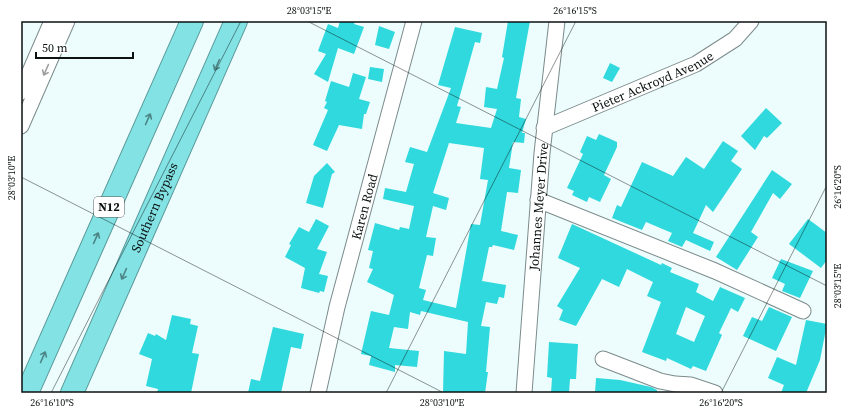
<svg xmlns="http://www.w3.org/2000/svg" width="848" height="414" viewBox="0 0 848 414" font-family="'Source Serif 4',serif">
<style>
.building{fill:#2fd9dd;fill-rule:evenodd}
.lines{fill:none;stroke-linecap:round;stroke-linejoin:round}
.minor-casing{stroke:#7c8b8b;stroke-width:17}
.highway-casing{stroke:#59999a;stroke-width:24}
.minor{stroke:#fff;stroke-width:15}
.highway{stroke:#82e2e4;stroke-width:22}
.oneway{stroke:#4d8485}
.oneway2{stroke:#9ea0a0}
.ticks{fill:none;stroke:#0c1111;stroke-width:1;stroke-opacity:0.45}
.labels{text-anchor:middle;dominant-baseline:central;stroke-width:3;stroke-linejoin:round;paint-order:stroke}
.shield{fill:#fff;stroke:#555858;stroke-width:1}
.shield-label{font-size:12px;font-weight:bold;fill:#0c1111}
.street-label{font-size:13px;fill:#0c1111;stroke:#fff}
.neatline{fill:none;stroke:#0c1111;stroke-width:1.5}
.ticks-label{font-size:10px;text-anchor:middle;fill:#0c1111}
</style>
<rect width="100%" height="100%" fill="#edfdfd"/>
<g class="building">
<polygon points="340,21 355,21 354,24 364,27 354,54 338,48 328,82 314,74 326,54 318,51 328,24 338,28"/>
<path d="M508,21H530L516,98L521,99L519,117L526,119L522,133H525L524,143L513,142L509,168L521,170L518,193L507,192L501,231L518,235L514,250L493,245L492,247H489L482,281L506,285L504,298L499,297L497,304L486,302L481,326L490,327L486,372H488L485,393H443L444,351L466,354L468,322L421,311L420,315L410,312L408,329L394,327L389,348L419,351L417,367L395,365V372L369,365L371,356L361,354L371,311L389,315L394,295L367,282L373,269L369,268L373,251L368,250L375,223L399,230L400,227L409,229L414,206L383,199L385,188L406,192L414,164L405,162L410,147L427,152L451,88L438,85L455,27L482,33L480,43L475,42L457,106L461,107L456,123L491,128L497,109L484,107L486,87L497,89L504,58L502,57ZM449,143L484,148L480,179L488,180L480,225L471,224L456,308L423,300L426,290L419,288L427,255L433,256L436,238L426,237L433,206L446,210L449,198L433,193Z"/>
<polygon points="379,26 395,32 389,49 375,45"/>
<polygon points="610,63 620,68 612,82 603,78"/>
<polygon points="370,67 384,69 382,82 368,79"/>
<polygon points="353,73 366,77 359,99 370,102 366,114 364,114 362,129 339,125 327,151 313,145 328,110 324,108 327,102 325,101 331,81 349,87"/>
<polygon points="766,108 782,123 767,138 764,136 755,150 741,136"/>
<polygon points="599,134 617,142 617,147 604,175 611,179 600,202 589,197 587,202 572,195 574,191 567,188 583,154 580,152 587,136 596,140"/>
<polygon points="723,141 738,151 731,161 742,169 713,212 706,205 693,233 714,242 710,251 686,240 682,247 668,241 672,233 646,222 642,230 612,218 617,205 621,207 642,162 673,176 686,157 704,169"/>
<polygon points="327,163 335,172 332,174 323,208 306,203 314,176"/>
<polygon points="772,170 792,184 780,199 773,193 751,232 758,237 737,270 716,257"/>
<polygon points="316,219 329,226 317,249 327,252 319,274 328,276 324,292 320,291 319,293 301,288 305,268 285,257 291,245 289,244 299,227 309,232"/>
<polygon points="808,219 827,233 827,260 821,268 789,244"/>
<path d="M572,224L661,265L662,263L672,268L670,272L699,284L696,292L713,301L720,287L745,298L738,312L731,308L719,333L722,335L706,371L693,366L691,369L667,358L666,361L642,352L661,302L647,296L653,282L627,269L619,287L602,279L576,326L559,320L563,310L557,306L580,268L558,258ZM686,307L705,316L694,342L676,334Z"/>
<polygon points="781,259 813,271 800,298 782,291 785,284 772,278"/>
<polygon points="769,307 792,317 776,351 743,336 752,317 762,321"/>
<polygon points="172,315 191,319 190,324 198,326 192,353 199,354 191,393 157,393 158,389 146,386 152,359 139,354 148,333 155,336 156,334 166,340"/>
<polygon points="806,320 827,324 820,360 806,393 781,393 784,385 768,378 777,357 796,365"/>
<polygon points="273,327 304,334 301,349 291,347 281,393 248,393 251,379 260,381"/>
<polygon points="549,342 578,344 576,379 570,379 569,393 551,393 552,378 547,377"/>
<polygon points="596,378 620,380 651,387 657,390 657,393 595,393"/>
</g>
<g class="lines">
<g class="minor-casing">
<g id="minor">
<polyline points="21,92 52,21"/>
<polyline points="21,126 67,21"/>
<path id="s1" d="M544,128L696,64L735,39L751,21"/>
<polyline points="538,200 715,271 803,311"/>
<polyline points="603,359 660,381 675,384 691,385 715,393"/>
<path id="s2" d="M318,393L337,307L414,21"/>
<path id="s3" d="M524,393L542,153L557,21"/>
</g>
</g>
<g class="highway-casing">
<g id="highway">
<polyline points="27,393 192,21"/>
<path id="s4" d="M72,393L236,21"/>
</g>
</g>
<use href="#minor" class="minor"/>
<use href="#highway" class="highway"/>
</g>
<defs><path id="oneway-shaft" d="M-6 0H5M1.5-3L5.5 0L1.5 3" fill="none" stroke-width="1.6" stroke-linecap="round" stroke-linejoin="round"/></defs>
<g class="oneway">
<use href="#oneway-shaft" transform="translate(217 65) rotate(114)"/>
<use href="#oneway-shaft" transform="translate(148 119) rotate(-66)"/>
<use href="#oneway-shaft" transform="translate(96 238) rotate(-66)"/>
<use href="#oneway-shaft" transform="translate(124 274) rotate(114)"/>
<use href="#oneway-shaft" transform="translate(43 357) rotate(-66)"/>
</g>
<use class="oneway2" href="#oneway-shaft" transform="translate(46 70) rotate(114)"/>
<path class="ticks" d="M307,21L827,286M21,177L444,393M51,393L241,21M386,393L576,21M721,393L827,185"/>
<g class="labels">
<rect class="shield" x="94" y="197" width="30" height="20" rx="3"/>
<g class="shield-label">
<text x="109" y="207">N12</text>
</g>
<g class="street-label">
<text stroke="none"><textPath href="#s1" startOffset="118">Pieter Ackroyd Avenue</textPath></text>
<text stroke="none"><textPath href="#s4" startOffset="203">Southern Bypass</textPath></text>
<text stroke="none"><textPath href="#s2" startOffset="192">Karen Road</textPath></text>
<text stroke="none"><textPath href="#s3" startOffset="187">Johannes Meyer Drive</textPath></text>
</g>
</g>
<rect width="848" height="414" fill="none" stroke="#ffffff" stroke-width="44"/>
<path d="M36 52v6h97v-6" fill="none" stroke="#0c1111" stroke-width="2"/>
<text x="42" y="52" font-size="12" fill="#0c1111" stroke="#ffffff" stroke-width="3" paint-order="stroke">50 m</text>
<rect x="22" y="22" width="804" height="370" class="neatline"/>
<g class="ticks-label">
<text x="309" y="14">28°03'15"E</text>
<text x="575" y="14">26°16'15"S</text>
<text transform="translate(11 178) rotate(-90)" y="4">28°03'10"E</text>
<text transform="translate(837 187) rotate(-90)" y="4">26°16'20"S</text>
<text transform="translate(837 286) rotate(-90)" y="4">28°03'15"E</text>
<text x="52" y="406">26°16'10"S</text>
<text x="442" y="406">28°03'10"E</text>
<text x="721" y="406">26°16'20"S</text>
</g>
</svg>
